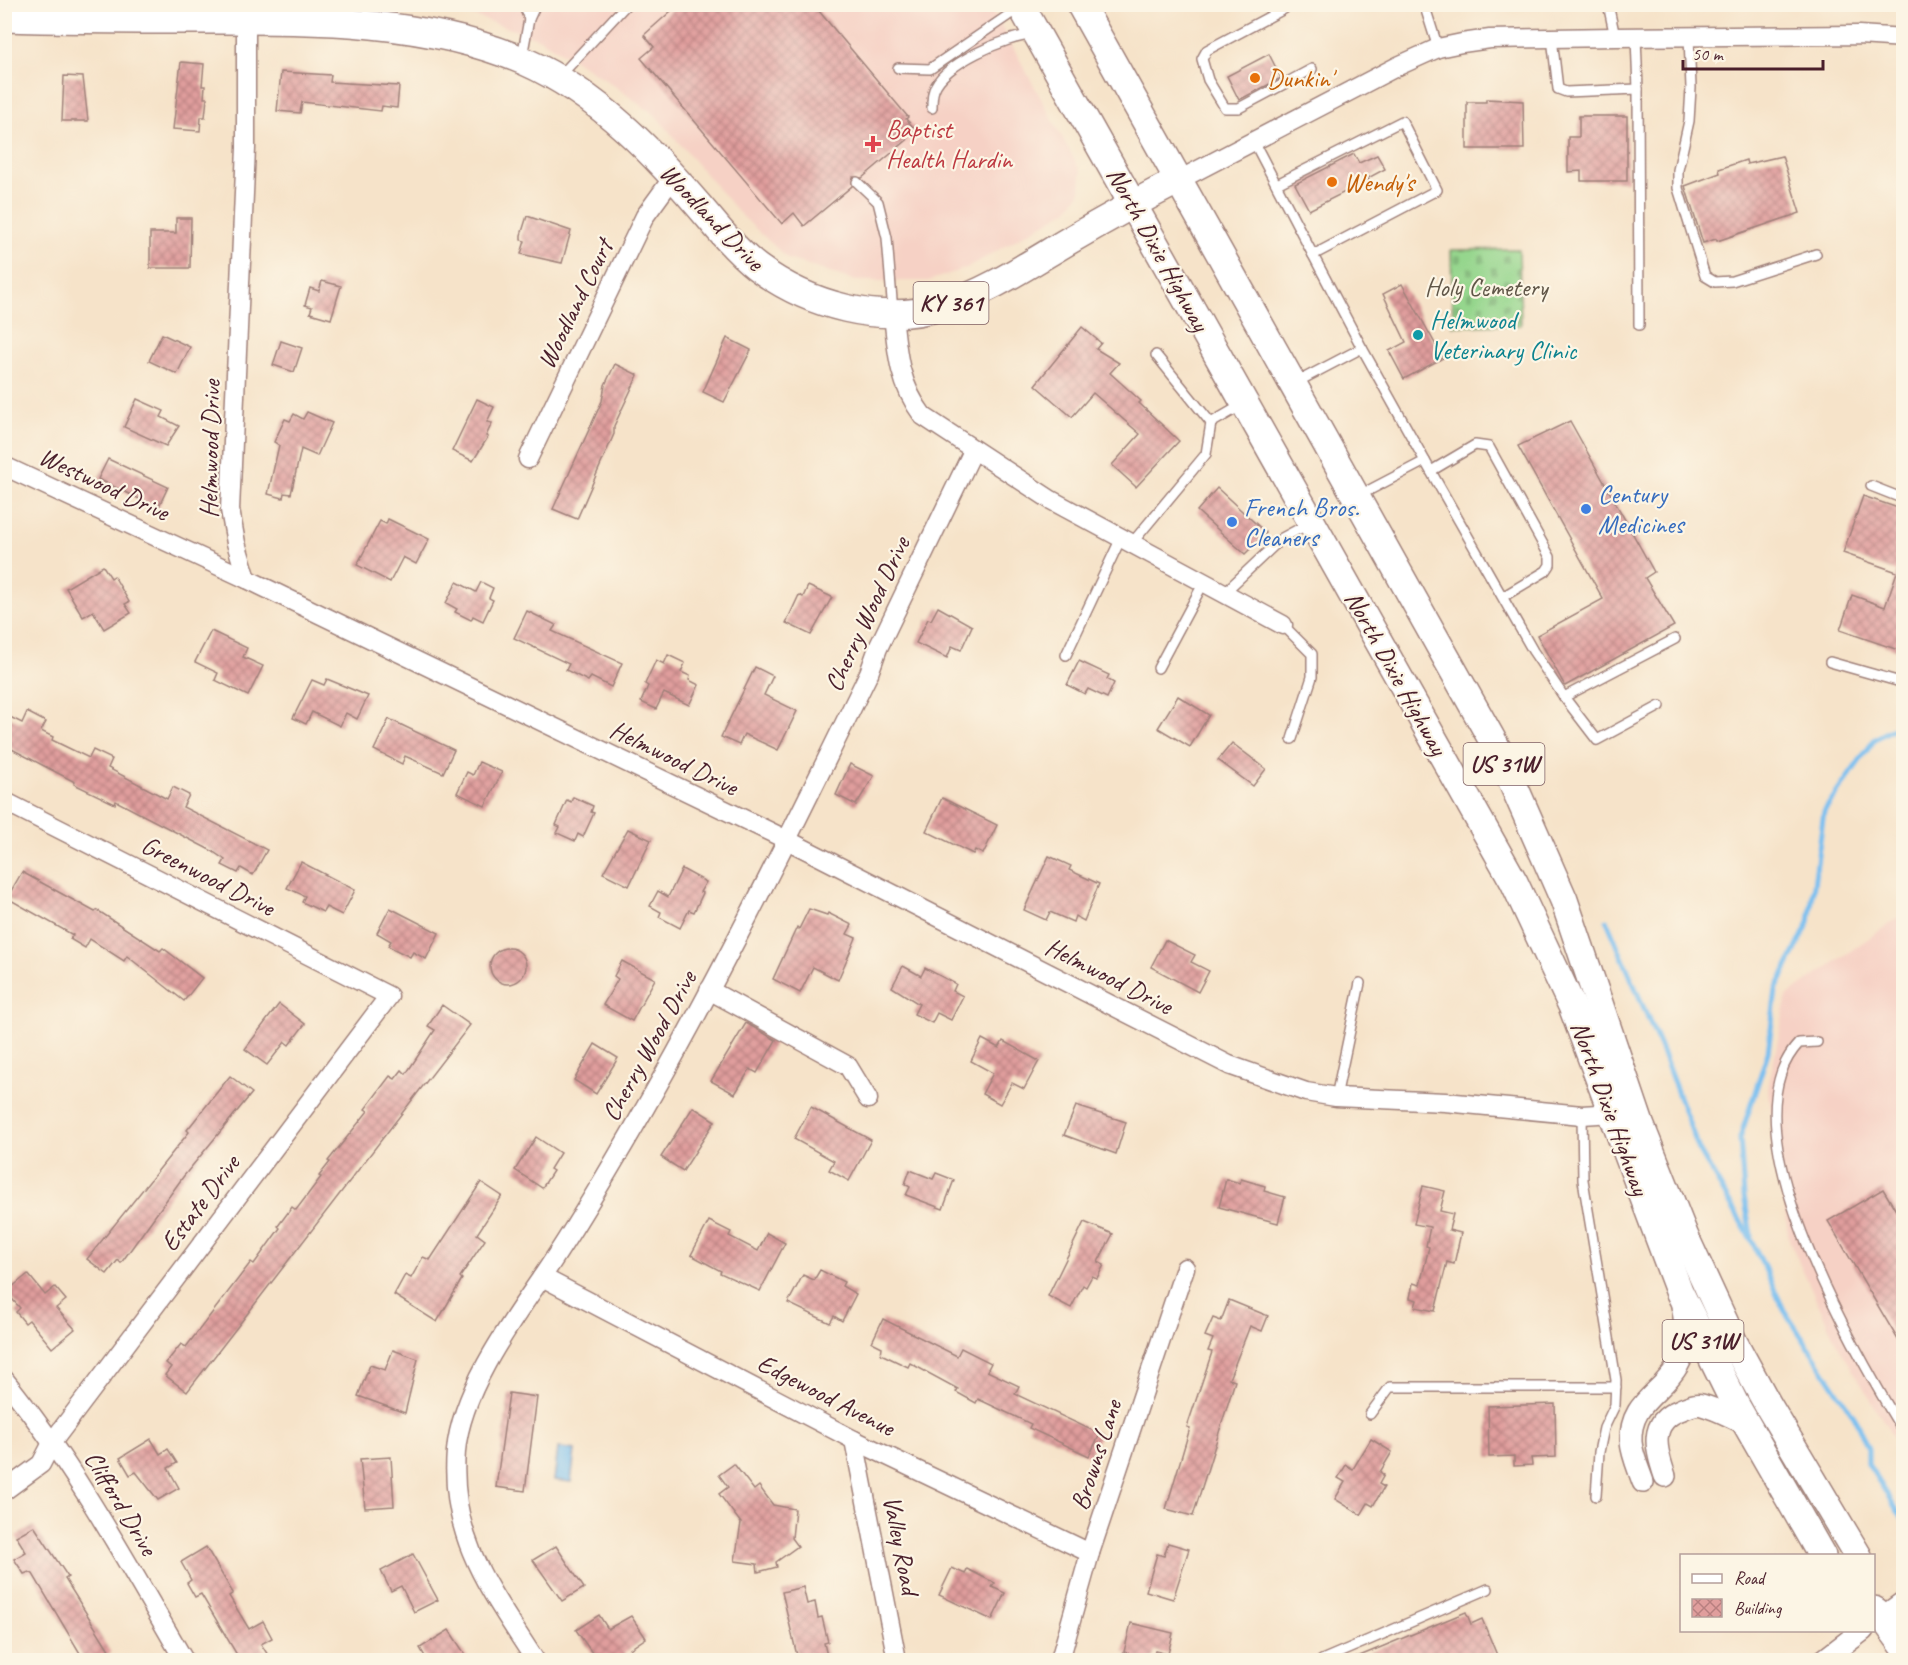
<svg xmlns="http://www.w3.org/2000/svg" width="1908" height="1665" viewBox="0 0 1908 1665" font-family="Caveat,sans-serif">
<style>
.built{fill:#f6d1c5}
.cemetery{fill:url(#cemetery-stones);stroke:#707a5c;stroke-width:1.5}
.water{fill:#79bff0;stroke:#626f8e;stroke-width:1.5}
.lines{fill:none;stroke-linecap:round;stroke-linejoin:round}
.stream{stroke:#79bff0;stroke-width:5}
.building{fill:url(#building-cross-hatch)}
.service-casing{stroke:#a0817a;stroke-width:12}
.minor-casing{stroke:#a0817a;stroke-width:21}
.tertiary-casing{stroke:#a0817a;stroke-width:24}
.primary-casing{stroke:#a0817a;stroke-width:30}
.service{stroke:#fff;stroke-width:9}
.minor{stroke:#fff;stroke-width:18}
.tertiary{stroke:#fff;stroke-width:21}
.primary{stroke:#fff;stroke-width:27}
.food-dot{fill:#e8710a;stroke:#fcf5e5;stroke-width:2}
.health-dot{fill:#e0444e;stroke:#fcf5e5;stroke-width:2}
.culture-dot{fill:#0f9aa8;stroke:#fcf5e5;stroke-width:2}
.shop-dot{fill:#3f7fe0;stroke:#fcf5e5;stroke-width:2}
.labels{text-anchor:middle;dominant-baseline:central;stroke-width:4.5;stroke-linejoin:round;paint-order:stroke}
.shield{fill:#fcf5e5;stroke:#7f5f63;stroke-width:1.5}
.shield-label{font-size:24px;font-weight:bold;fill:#4a1f2b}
.food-label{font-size:26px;fill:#c56008;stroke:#fcf5e5;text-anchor:start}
.health-label{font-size:26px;fill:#be3a42;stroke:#fcf5e5;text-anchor:start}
.street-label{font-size:26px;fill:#4a1f2b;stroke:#fcf5e5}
.park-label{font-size:26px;fill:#605648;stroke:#fcf5e5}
.culture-label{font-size:26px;fill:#0d838f;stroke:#fcf5e5;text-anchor:start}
.shop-label{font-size:26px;fill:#366cbe;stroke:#fcf5e5;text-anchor:start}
</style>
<defs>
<pattern id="cemetery-stones" width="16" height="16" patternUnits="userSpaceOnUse" patternTransform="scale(1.5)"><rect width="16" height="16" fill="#95d68d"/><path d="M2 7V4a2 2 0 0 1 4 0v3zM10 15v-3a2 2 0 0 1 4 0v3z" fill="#82b77a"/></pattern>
<pattern id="building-cross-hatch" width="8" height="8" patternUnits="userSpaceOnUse" patternTransform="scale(1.5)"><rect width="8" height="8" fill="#e09e9d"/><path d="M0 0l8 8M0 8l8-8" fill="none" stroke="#b88080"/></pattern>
</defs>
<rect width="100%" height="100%" fill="#fcf5e5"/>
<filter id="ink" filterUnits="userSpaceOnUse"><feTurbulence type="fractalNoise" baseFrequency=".0167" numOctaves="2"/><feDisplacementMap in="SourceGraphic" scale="12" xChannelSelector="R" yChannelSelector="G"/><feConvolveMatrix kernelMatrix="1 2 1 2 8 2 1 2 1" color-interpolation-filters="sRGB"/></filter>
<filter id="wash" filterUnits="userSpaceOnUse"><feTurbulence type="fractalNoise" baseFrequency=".008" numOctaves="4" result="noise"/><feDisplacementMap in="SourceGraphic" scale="24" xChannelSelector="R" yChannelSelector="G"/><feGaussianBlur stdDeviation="1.35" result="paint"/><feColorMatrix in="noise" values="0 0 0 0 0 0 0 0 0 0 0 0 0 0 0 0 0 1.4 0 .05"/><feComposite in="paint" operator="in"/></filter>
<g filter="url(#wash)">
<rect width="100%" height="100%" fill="#f6e3c9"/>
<g class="built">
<polygon points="408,5 990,5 1081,172 1080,193 1067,210 969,267 928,281 856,281 788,259 738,212 656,116 605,79 540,39 474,16"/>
<polygon points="1903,914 1903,1454 1835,1340 1789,1240 1768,1089 1787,996"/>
</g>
<polygon class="cemetery" points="1519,249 1521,325 1453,326 1451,250"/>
<polygon class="water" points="558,1448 575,1450 571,1482 554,1480"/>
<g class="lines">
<g class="stream">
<polyline points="1607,921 1660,1046 1699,1150 1752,1241 1784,1310 1855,1418 1868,1449 1868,1464 1904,1521"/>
<polyline points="1751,1235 1744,1196 1740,1138 1768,1052 1776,990 1809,922 1824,811 1875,739 1896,727 1904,726"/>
</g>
</g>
<g id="blocks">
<g class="building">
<polygon points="679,4 813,4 908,117 906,119 915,129 905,137 907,140 862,178 853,177 852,186 804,226 794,213 782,224 641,58 654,47 644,35"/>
<polygon points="1269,54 1281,78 1239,100 1227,76"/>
<polygon points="181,62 204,64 202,86 205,86 204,98 207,98 205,117 201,117 200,131 173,129"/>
<polygon points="281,72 331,75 330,82 399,86 397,108 382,106 381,111 302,102 300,113 277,111"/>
<polygon points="64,76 83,77 88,121 62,121"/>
<polygon points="1486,99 1523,101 1524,149 1467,149 1467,102 1486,102"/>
<polygon points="1579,116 1627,116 1627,181 1581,181 1581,171 1568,172 1568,137 1579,137"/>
<polygon points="1354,154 1359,163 1377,155 1385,169 1368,178 1369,180 1309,210 1295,184"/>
<polygon points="1782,156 1800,213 1717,241 1716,239 1703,243 1685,186 1720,173 1719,169 1746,160 1747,164"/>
<polygon points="527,216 571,231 562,263 521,254 525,241 521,240 521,235"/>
<polygon points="176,218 191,218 190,268 150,268 150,233 176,233"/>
<polygon points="322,281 341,286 331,319 310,313 312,307 305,305 310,288 319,291"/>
<polygon points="1402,284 1443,358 1404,379 1389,351 1406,342 1383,294"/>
<polygon points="1082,327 1101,343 1096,349 1119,363 1110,373 1141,401 1139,403 1179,441 1136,487 1112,465 1140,434 1093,393 1072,417 1035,385"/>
<polygon points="162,334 190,347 177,374 149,361"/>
<polygon points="727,338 751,350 724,402 703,392"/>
<polygon points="281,341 302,348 294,372 273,365"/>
<polygon points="615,364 638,375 614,426 614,434 577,519 553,509 602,401 605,385"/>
<polygon points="137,399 164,411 161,417 179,426 166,446 124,427"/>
<polygon points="477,399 494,407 487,422 492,423 486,436 488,437 473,461 452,451"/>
<polygon points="307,412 332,423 317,456 301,449 291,494 284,493 283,498 268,494 279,445 274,442 285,419 290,421 294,414 303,419"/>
<polygon points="1570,421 1654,572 1645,578 1674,626 1565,686 1537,635 1603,599 1518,446"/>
<polygon points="108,459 168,487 158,508 98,479"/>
<polygon points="1217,488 1266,533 1245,554 1197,511"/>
<polygon points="1863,496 1904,510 1904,652 1840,630 1852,595 1885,607 1897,572 1843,553"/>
<polygon points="388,519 429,539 416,564 403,557 390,582 357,565 380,521 386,524"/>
<polygon points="103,566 111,578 114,576 129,602 125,604 131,613 104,629 93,611 83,617 66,588"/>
<polygon points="457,582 476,592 481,582 493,588 489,598 493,600 483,621 473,616 471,620 455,612 457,609 446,603"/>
<polygon points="808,586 832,597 811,635 786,623 799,595 803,597"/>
<polygon points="938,607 972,626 961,650 952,646 947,658 916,643 928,619 931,620"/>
<polygon points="527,611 556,625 552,631 622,663 611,687 591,677 588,681 566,670 569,664 514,638"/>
<polygon points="211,631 247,648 243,657 263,666 248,696 215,680 218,673 195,662"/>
<polygon points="668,655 685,663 681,672 690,676 689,680 699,685 689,705 664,693 656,709 641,702 648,686 645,684 656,660 664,664"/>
<polygon points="1079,661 1109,675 1107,679 1114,683 1107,698 1088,689 1085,694 1067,685"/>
<polygon points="755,667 773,676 764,695 797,711 778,750 744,734 739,745 721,737"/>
<polygon points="327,679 368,696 357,719 346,713 340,726 312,712 306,724 293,718 312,680 324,685"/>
<polygon points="1178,696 1209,715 1190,747 1158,728"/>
<polygon points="27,712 46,722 41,731 53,737 52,740 89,758 93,750 112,759 108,768 167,799 173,787 189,795 183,807 267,850 253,875 241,868 238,873 222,865 225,860 212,851 116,801 115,804 74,784 75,782 4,745 4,714 22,723"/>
<polygon points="389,719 454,750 443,773 405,756 402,764 374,750"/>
<polygon points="1232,743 1266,769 1253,786 1218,760"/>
<polygon points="479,762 502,772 485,806 457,793 467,772 473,775"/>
<polygon points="850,764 874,776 856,805 836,795"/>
<polygon points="573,797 593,806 591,812 594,813 583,837 578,834 575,841 557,833 560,827 556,825 567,800 571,802"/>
<polygon points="942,798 997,825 983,854 975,850 973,854 926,831"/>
<polygon points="628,829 651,840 629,886 603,873"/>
<polygon points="1049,856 1071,866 1069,870 1099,884 1084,921 1075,916 1073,922 1050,912 1046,920 1024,910"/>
<polygon points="301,862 355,890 342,915 326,907 323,912 302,902 305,896 287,888"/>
<polygon points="682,869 706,882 700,892 703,893 694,912 689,910 680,928 659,917 661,912 650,906 658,891 668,897"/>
<polygon points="22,872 95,912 97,910 160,951 163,948 202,978 184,1001 127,956 124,961 90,939 85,948 70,939 73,935 7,898"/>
<polygon points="390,908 439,933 426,959 413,952 410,957 388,946 391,941 377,933"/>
<polygon points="809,909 827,915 828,913 852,925 847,934 856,938 838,980 813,967 800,993 773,979 797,927 799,929"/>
<polygon points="1165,940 1195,955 1191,962 1209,971 1198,992 1151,967"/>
<circle cx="508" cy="966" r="18"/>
<polygon points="622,961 655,979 632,1021 603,1005 618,979 614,976"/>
<polygon points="903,966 921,976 925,968 956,984 953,991 963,996 951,1020 937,1013 932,1023 914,1014 919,1004 892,987"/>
<polygon points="279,1004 305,1024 289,1045 285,1042 267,1065 245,1049"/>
<polygon points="442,1005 470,1025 187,1392 165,1375 171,1367 166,1363 181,1344 186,1347 251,1262 254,1264 280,1228 278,1226 292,1207 296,1210 321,1177 319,1176 330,1162 328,1161 368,1111 365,1109 390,1076 395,1079 402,1070 406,1074 435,1030 428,1026"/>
<polygon points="746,1023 776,1040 757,1073 750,1069 735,1094 711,1081"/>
<polygon points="982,1039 999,1048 1003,1041 1039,1061 1024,1089 1012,1083 1000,1104 982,1094 993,1073 971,1061"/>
<polygon points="595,1044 618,1058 596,1094 574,1080"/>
<polygon points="230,1076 252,1093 183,1177 121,1263 118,1260 107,1274 87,1259 189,1132 187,1130"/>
<polygon points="1076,1106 1126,1122 1116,1154 1064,1135"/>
<polygon points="693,1107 715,1121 683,1171 661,1157"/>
<polygon points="811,1107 871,1140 849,1181 829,1170 834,1161 794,1139"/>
<polygon points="536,1137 560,1153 550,1169 553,1171 542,1188 515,1170"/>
<polygon points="910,1170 933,1179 936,1173 954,1180 943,1209 906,1195 910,1187 905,1184"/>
<polygon points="1226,1179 1240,1183 1241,1179 1265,1186 1264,1191 1285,1197 1278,1223 1219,1207"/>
<polygon points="481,1182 502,1196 477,1234 485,1240 460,1277 462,1279 437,1322 394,1295 405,1275 411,1278 423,1257 430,1260"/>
<polygon points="1423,1186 1445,1191 1440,1211 1453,1214 1449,1230 1461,1233 1454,1264 1447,1262 1435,1311 1415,1307 1417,1300 1410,1298 1413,1283 1420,1285 1429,1247 1426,1246 1430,1227 1414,1224"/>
<polygon points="1883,1189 1904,1224 1904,1350 1828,1221"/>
<polygon points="709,1221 731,1232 729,1236 758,1251 767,1233 785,1243 760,1291 720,1273 721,1271 691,1255"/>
<polygon points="1084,1222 1113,1234 1098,1262 1104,1265 1097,1278 1092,1276 1086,1287 1083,1285 1071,1308 1048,1296"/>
<polygon points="820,1270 844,1282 842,1286 856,1294 842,1321 834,1316 830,1323 788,1303 803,1275 814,1280"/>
<polygon points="28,1274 45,1295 55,1287 66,1300 56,1308 75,1329 52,1348 29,1320 25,1323 16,1312 20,1308 6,1292"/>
<polygon points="1229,1300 1268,1316 1262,1331 1250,1326 1229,1379 1235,1381 1193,1516 1166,1509 1190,1428 1187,1427 1212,1352 1208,1351 1213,1339 1205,1336 1213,1318 1221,1321"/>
<polygon points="883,1319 957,1356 961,1348 991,1363 987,1371 1019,1386 1015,1394 1100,1434 1089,1456 1029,1428 1031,1424 978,1399 976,1403 956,1392 958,1389 910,1363 908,1367 881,1354 882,1347 872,1342"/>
<polygon points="393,1350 418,1359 405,1413 358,1396 370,1365 385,1370"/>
<polygon points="509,1393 537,1397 525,1491 496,1487"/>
<polygon points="1555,1404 1556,1457 1531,1458 1532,1465 1514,1466 1514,1456 1489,1457 1488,1406"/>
<polygon points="151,1439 160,1454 168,1449 177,1463 168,1468 179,1488 158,1500 136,1472 130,1475 120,1458"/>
<polygon points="1371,1439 1392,1452 1380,1472 1384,1475 1379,1484 1384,1487 1373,1506 1368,1503 1361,1515 1335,1499 1345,1482 1338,1478 1346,1465 1353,1469"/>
<polygon points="391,1457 394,1506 365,1508 360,1459"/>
<polygon points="734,1464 754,1490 759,1486 773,1505 795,1509 792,1538 798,1546 776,1562 777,1567 758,1572 757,1564 735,1561 741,1523 719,1494 728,1487 719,1475"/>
<polygon points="34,1526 68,1577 65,1579 111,1653 99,1660 84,1660 33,1574 29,1572 24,1574 14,1559 26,1552 16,1536"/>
<polygon points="1168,1543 1189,1549 1173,1599 1146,1591 1157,1554 1164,1556"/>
<polygon points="556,1546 584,1588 562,1601 533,1560"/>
<polygon points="206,1547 233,1593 229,1596 249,1629 263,1621 272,1638 261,1644 271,1660 240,1660 201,1594 195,1597 187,1583 191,1580 181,1562"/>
<polygon points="413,1554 438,1600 414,1612 401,1586 391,1591 381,1571"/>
<polygon points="952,1568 965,1574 967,1569 995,1583 992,1587 1005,1593 992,1620 939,1595"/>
<polygon points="803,1587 807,1604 815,1602 818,1618 822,1617 828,1642 824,1643 827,1656 823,1657 824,1660 798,1660 782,1592"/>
<polygon points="1466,1612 1471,1624 1482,1619 1499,1660 1350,1660"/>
<polygon points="599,1615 608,1629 631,1616 646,1638 624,1653 629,1660 597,1660 576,1630"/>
<polygon points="1131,1623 1173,1633 1168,1654 1155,1651 1152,1660 1126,1660 1128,1653 1124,1652"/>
<polygon points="449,1630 469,1660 427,1660 420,1648"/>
</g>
</g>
</g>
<g filter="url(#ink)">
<use href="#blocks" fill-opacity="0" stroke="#a0817a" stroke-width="1.5"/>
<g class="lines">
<g class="service-casing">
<g id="service">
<polyline points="523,4 529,19"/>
<polyline points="1424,4 1438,48"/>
<polyline points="1608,4 1615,37"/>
<polyline points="1284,9 1207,50 1202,59 1208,80 1225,108 1239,108 1312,69"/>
<polyline points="1689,36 1691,88 1689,121 1678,170 1678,188 1705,276 1715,282 1732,281 1816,254"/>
<polyline points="1552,38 1558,89 1566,92 1638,89 1636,37"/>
<polyline points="522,57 529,19 536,4"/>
<polyline points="898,68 930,69 1019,8"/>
<polyline points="560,76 627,4"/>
<polyline points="1638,89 1639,325"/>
<path d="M932,108C932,103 932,95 934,90C942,64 1007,36 1032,35"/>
<polyline points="1253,140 1313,255 1437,190 1402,121 1277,184"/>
<polyline points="857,182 878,202 887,238 893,312"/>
<polyline points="1156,355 1211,423 1242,405"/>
<polyline points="1295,383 1362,348 1313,255"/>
<polyline points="1425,461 1533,651 1564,697 1675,639"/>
<polyline points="1431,471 1475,445 1489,447 1550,557 1550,565 1546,571 1504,596"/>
<polyline points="1871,486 1904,499"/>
<polyline points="1358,496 1425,461 1362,348"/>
<polyline points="1132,543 1206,454 1211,423"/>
<polyline points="1224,593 1282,538 1310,523"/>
<polyline points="1283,625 1312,654 1312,677 1292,739"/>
<polyline points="1066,655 1121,538"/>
<polyline points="1830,662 1904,683"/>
<polyline points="1158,668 1204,582"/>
<polyline points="1564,697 1597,740 1660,706"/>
<path d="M1817,1042L1799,1043C1721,1125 1857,1355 1904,1433"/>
<polyline points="1336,1097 1360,983"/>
<polyline points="1582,1115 1583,1180 1616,1380 1615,1405 1604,1428 1599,1452 1596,1496"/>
<polyline points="1370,1414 1390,1387 1616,1387"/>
<polyline points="1322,1660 1488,1589"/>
</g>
</g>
<g class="minor-casing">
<g id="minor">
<polyline points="246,20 246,148 230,510 236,543 247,579 787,840 1229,1065 1306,1092 1336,1097 1445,1102 1582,1115 1614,1113"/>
<polyline points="1179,180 1398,66 1438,48 1462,43 1490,39 1615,37 1859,35 1904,38"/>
<path d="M893,314C897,353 899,384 923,416L1051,500L1283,625"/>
<polyline points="528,459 645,216 674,176"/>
<polyline points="4,466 247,579"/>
<polyline points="4,801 389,996 53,1441 41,1464 4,1491"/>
<polyline points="709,990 848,1066 868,1099"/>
<polyline points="542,1277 854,1440 1090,1553"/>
<path d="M4,1379C75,1466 128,1564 184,1660"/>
<polyline points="854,1440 897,1660"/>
<polyline points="1882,1616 1904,1600"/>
<path d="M535,1660C491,1591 449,1539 456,1451C461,1392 509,1325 542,1277C567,1240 590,1202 613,1163C707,1005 788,839 869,673L878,648L973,451"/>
<polyline points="1060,1660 1090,1553 1185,1268"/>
</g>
</g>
<g class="tertiary-casing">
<g id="tertiary">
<path d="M1665,1476C1656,1450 1648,1422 1680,1410C1687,1407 1695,1403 1702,1405C1717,1409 1731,1417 1745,1423"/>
<path d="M1643,1482C1639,1470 1632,1455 1631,1442C1629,1402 1662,1394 1678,1365C1688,1349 1686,1324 1682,1306"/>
<polyline points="1824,1660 1863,1630"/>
</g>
</g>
<g class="primary-casing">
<g id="primary">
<polyline points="1020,4 1514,882 1572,1006 1679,1291 1735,1404 1822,1556"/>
<polyline points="1080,4 1499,752 1564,900 1640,1124 1685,1237 1733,1341 1768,1405 1858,1556"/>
<path d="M4,18C70,20 135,20 201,20C308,20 423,18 524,61C601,95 658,157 711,220C725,237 740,254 757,267C808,305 881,326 943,306C988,292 1029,264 1070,240C1106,219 1142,199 1179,180"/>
<polyline points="1874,1610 1882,1616 1904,1646"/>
</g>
</g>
<use href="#service" class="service"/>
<use href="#minor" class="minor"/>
<use href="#tertiary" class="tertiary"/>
<use href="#primary" class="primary"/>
</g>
</g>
<g class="food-dot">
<circle cx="1255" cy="78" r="6"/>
<circle cx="1332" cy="182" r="6"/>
</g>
<path class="health-dot" d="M870 135h6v6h6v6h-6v6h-6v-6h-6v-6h6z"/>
<circle class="culture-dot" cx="1418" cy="335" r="6"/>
<g class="shop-dot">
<circle cx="1586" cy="509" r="6"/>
<circle cx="1232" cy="522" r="6"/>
</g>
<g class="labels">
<g class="shield">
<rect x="913.5" y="282" width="75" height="42" rx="4.5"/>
<rect x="1463.5" y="743" width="81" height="42" rx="4.5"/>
<rect x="1662.5" y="1320" width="81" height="42" rx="4.5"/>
</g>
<g class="shield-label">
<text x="951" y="303">KY 361</text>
<text x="1504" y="764">US 31W</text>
<text x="1703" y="1341">US 31W</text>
</g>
<g class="food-label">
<text x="1267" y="78">Dunkin'</text>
<text x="1344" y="182">Wendy's</text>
</g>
<g class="health-label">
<text x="886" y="129">Baptist<tspan x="886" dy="30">Health Hardin</tspan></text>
</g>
<g class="street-label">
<text transform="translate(712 217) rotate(46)">Woodland Drive</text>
<text transform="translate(1158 249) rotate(61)">North Dixie Highway</text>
<text transform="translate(575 304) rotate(-64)">Woodland Court</text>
<text transform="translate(210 449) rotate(-89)">Helmwood Drive</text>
<text transform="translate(104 484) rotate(25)">Westwood Drive</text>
<text transform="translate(867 614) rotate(-65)">Cherry Wood Drive</text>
<text transform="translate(1396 673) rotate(61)">North Dixie Highway</text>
<text transform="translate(674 758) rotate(26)">Helmwood Drive</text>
<text transform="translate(208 876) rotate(27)">Greenwood Drive</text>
<text transform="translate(1109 976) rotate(27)">Helmwood Drive</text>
<text transform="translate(649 1046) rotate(-61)">Cherry Wood Drive</text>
<text transform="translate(1610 1108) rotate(70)">North Dixie Highway</text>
<text transform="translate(200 1203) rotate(-53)">Estate Drive</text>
<text transform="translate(826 1395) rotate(27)">Edgewood Avenue</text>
<text transform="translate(1096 1455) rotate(-72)">Browns Lane</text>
<text transform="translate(121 1503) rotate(59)">Clifford Drive</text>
<text transform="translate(901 1545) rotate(79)">Valley Road</text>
</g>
<g class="park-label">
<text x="1486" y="287">Holy Cemetery</text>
</g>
<g class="culture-label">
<text x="1430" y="320">Helmwood<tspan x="1430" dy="30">Veterinary Clinic</tspan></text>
</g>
<g class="shop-label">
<text x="1598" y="494">Century<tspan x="1598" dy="30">Medicines</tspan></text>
<text x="1244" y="507">French Bros.<tspan x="1244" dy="30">Cleaners</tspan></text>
</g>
</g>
<rect width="1908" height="1665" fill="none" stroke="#fcf5e5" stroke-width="24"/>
<rect x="1680" y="1554" width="195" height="78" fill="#fcf5e5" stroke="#b59f9b" stroke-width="1.5"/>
<rect x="1692" y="1574" width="30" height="9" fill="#ffffff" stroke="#b59f9b" stroke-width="1.5"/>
<text x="1734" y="1584" font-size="18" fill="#4a1f2b">Road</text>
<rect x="1692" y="1599" width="30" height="18" fill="url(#building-cross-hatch)" stroke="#b59f9b" stroke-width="1.5"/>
<text x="1734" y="1614" font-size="18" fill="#4a1f2b">Building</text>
<path d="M1683 60v9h140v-9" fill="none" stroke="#4a1f2b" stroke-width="3"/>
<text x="1692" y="60" font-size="18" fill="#4a1f2b" stroke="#fcf5e5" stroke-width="4.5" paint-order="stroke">50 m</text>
</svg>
